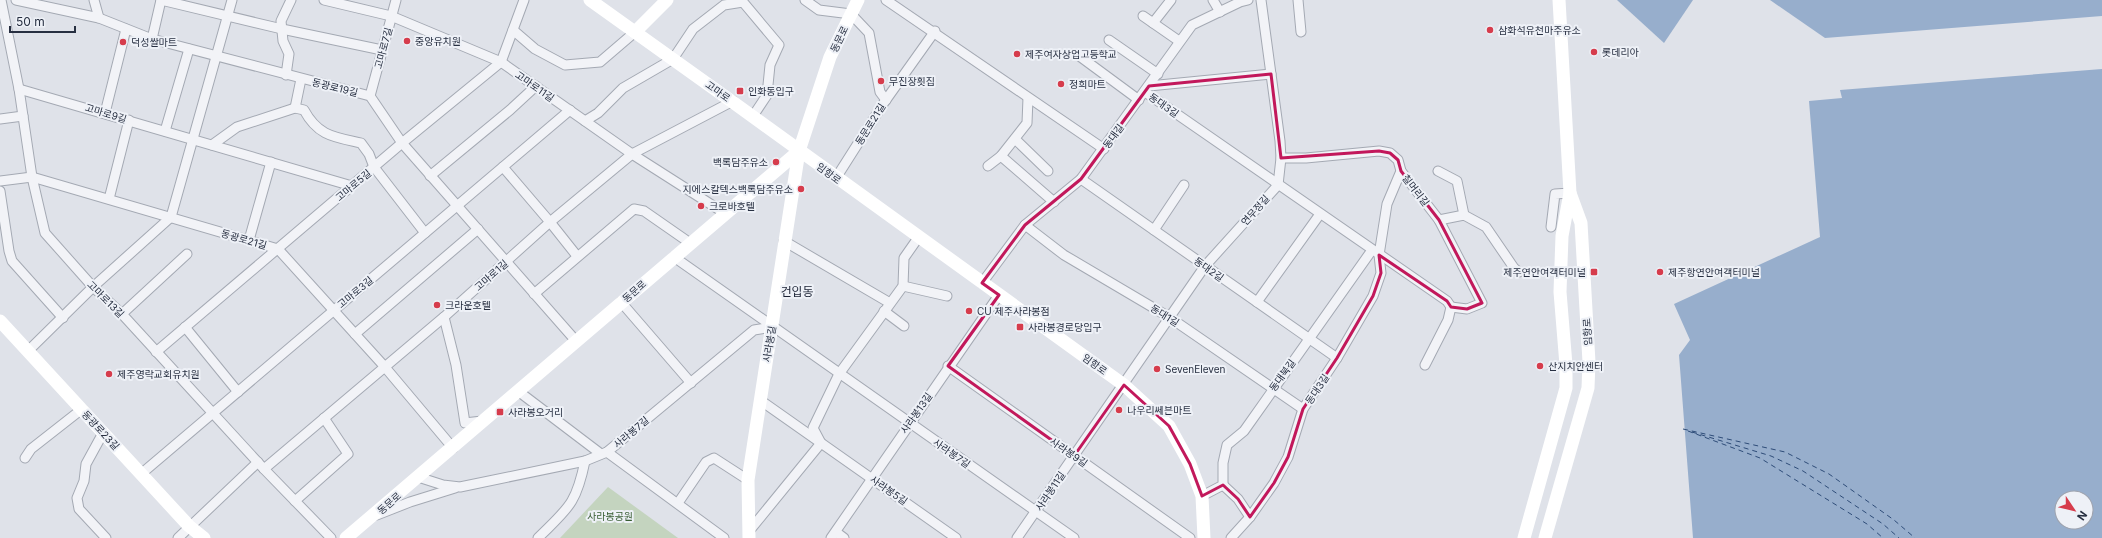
<svg xmlns="http://www.w3.org/2000/svg" width="2102" height="538" viewBox="0 0 2102 538" font-family="Inter,'Noto Sans KR',sans-serif">
<style>
.green{fill:#c4d4bf}
.water{fill:#97aecc;fill-rule:evenodd}
.lines{fill:none;stroke-linecap:round;stroke-linejoin:round}
.ferry{stroke:#2e4c78;stroke-width:1;stroke-dasharray:5 4;stroke-linecap:butt}
.street-casing{stroke:#a4a9b3;stroke-width:11}
.street{stroke:#f2f3f7;stroke-width:9}
.secondary{stroke:#fff;stroke-width:13}
.marked{fill:none;stroke:#c2185b;stroke-width:3;stroke-linejoin:round}
.poi-dot{fill:#d63c4c;stroke:#eef1f7;stroke-width:1.5}
.labels{text-anchor:middle;dominant-baseline:central;stroke-width:4;stroke-linejoin:round;paint-order:stroke}
.poi-label{font-size:10px;fill:#272f41;stroke:#eef1f7;text-anchor:start}
.street-label{font-size:10px;fill:#272f41;stroke:#eef1f7}
.park-label{font-size:10px;fill:#395e33;stroke:#eef1f7}
.quarter-label{font-size:12px;fill:#192032;stroke:#eef1f7}
</style>
<rect width="100%" height="100%" fill="#dfe2e9"/>
<polygon class="green" points="608,487 678,538 560,538"/>
<g class="water">
<polygon points="1617,0 1693,0 1664,43"/>
<polygon points="1770,0 2102,0 2102,16 1825,38"/>
<path d="M2102,69V538H1693L1679,355L1690,340L1674,304L1820,237L1809,101L1842,98L1840,90ZM2062,498H2086V522H2062Z"/>
</g>
<g class="lines">
<g class="ferry">
<polyline points="1683,429 1785,452 1829,474 1894,520 1915,538"/>
<polyline points="1688,431 1760,458 1867,524 1883,538"/>
<polyline points="1692,432 1771,456 1803,471 1883,524 1899,538"/>
</g>
<g class="street-casing">
<g id="street">
<polyline points="1,0 19,89 32,177 45,233 93,287 122,314 264,469 331,538"/>
<polyline points="16,0 99,18 152,39 370,96 402,143 576,341"/>
<polyline points="94,0 99,18"/>
<polyline points="161,0 282,29 382,50"/>
<polyline points="324,0 391,16 501,62 632,154 726,214"/>
<polyline points="805,0 819,10 851,14 869,33 880,92 886,100"/>
<polyline points="886,0 1104,149"/>
<polyline points="1213,0 1220,12"/>
<polyline points="1298,0 1301,32"/>
<polyline points="1143,16 1179,41"/>
<polyline points="1153,23 1171,0"/>
<polyline points="513,30 535,49 565,65 600,62 635,32"/>
<polyline points="152,39 161,0"/>
<polyline points="1109,40 1158,74"/>
<polyline points="1078,55 1139,100"/>
<polyline points="286,75 289,54 283,41 281,21 291,0"/>
<polyline points="1149,86 1271,74"/>
<polyline points="19,89 352,186"/>
<polyline points="1145,92 1447,301 1451,307 1448,320 1425,365"/>
<polyline points="370,96 396,0"/>
<polyline points="295,108 301,79"/>
<polyline points="105,113 126,29"/>
<polyline points="0,119 23,116"/>
<polyline points="585,121 598,113 623,88 673,59 693,29 724,5 743,2 779,45 770,65 767,95 753,116"/>
<polyline points="165,131 189,49"/>
<polyline points="1015,139 1048,171"/>
<path d="M212,145L237,127L295,108L304,110C318,136 334,137 361,143L369,154L374,167L425,233"/>
<polyline points="1001,156 1054,202"/>
<polyline points="1281,158 1306,158 1379,151 1390,153 1398,160 1401,171 1439,220 1482,303 1467,309 1451,307"/>
<polyline points="988,166 1001,156 1027,123 1028,98"/>
<polyline points="503,167 550,222 577,256"/>
<polyline points="1438,171 1457,181 1464,215"/>
<polyline points="430,176 510,110 536,86"/>
<polyline points="836,178 883,104 935,31"/>
<polyline points="1081,179 1337,358"/>
<polyline points="0,181 32,177 278,249 384,366 453,448"/>
<polyline points="0,191 9,251 12,261 63,318"/>
<polyline points="109,199 129,120"/>
<polyline points="1439,220 1464,215 1486,227 1514,268 1519,272"/>
<polyline points="1025,225 1064,255 1169,317 1303,409"/>
<polyline points="1551,227 1555,194 1570,193"/>
<polyline points="1154,230 1184,185"/>
<polyline points="249,240 271,162"/>
<polyline points="784,241 890,303"/>
<polyline points="674,257 1074,538"/>
<polyline points="982,283 1025,225 1081,179 1192,25 1240,2 1248,0"/>
<polyline points="903,286 947,296"/>
<polyline points="534,294 634,209 644,211 690,243"/>
<polyline points="621,302 691,383"/>
<polyline points="1257,302 1320,214"/>
<polyline points="884,311 904,326"/>
<polyline points="122,314 187,254"/>
<polyline points="444,317 456,365 465,423 482,421"/>
<polyline points="185,327 238,392"/>
<polyline points="355,334 478,229"/>
<polyline points="28,351 93,287 171,217 232,0"/>
<polyline points="156,352 402,143 501,62 524,0"/>
<polyline points="948,366 1190,538"/>
<polyline points="518,391 601,454"/>
<polyline points="760,400 956,538"/>
<polyline points="103,433 86,464 84,481 77,498 79,509 106,538"/>
<polyline points="607,452 724,538"/>
<polyline points="25,458 31,449 82,409"/>
<polyline points="264,469 444,317 550,222 632,154 733,101"/>
<polyline points="141,474 570,110"/>
<polyline points="418,477 443,485 460,487 585,461 607,452 754,330 772,327"/>
<polyline points="1223,485 1238,499 1250,517"/>
<polyline points="1202,496 1223,485 1223,463 1227,445 1244,431 1372,250"/>
<polyline points="295,501 348,454 324,418"/>
<polyline points="678,503 706,462 714,458 748,480"/>
<polyline points="377,515 410,502 455,488"/>
<polyline points="750,530 821,443 813,428 839,374 903,286 904,258 918,238"/>
<polyline points="836,532 844,538"/>
<polyline points="178,538 258,462"/>
<path d="M538,538C568,508 576,505 585,461"/>
<polyline points="831,538 999,295"/>
<polyline points="1017,538 1205,266 1278,185 1281,158 1280,141 1261,0"/>
<polyline points="1231,538 1250,517 1274,483 1288,457 1303,409 1337,358 1373,296 1381,273 1379,255 1387,204 1401,171"/>
</g>
</g>
<use href="#street" class="street"/>
<g class="secondary">
<path d="M590,0C769,127 946,257 1124,385L1169,426L1190,464L1202,496L1204,538"/>
<polyline points="635,32 667,0"/>
<polyline points="0,321 189,526 204,538"/>
<polyline points="346,538 799,151"/>
<polyline points="749,538 748,480 799,151 830,57 858,0"/>
<polyline points="1524,538 1566,388 1566,365 1560,292 1562,236 1570,193 1559,0"/>
<polyline points="1545,538 1588,388 1589,362 1581,223 1570,193"/>
</g>
</g>
<path class="marked" d="M1271,74L1281,158L1379,151L1390,153L1398,160L1401,171L1439,220L1482,303L1467,309L1451,307L1447,301L1379,255L1381,273L1373,296L1337,358L1303,409L1288,457L1274,483L1250,517L1238,499L1223,485L1202,496L1190,464L1169,426L1124,385L1074,456L948,366L999,295L982,283L1025,225L1081,179L1149,86Z"/>
<g class="poi-dot">
<circle cx="1490" cy="30" r="4"/>
<circle cx="407" cy="41" r="4"/>
<circle cx="123" cy="42" r="4"/>
<circle cx="1594" cy="52" r="4"/>
<circle cx="1017" cy="54" r="4"/>
<circle cx="881" cy="81" r="4"/>
<circle cx="1061" cy="84" r="4"/>
<rect x="736" y="87" width="8" height="8" rx="2"/>
<circle cx="776" cy="162" r="4"/>
<circle cx="801" cy="189" r="4"/>
<circle cx="701" cy="206" r="4"/>
<rect x="1590" y="268" width="8" height="8" rx="2"/>
<circle cx="1660" cy="272" r="4"/>
<circle cx="437" cy="305" r="4"/>
<circle cx="969" cy="311" r="4"/>
<rect x="1016" y="323" width="8" height="8" rx="2"/>
<circle cx="1540" cy="366" r="4"/>
<circle cx="1157" cy="369" r="4"/>
<circle cx="109" cy="374" r="4"/>
<circle cx="1119" cy="410" r="4"/>
<rect x="496" y="408" width="8" height="8" rx="2"/>
</g>
<g class="labels">
<g class="poi-label">
<text x="1498" y="30">삼화석유천마주유소</text>
<text x="415" y="41">중앙유치원</text>
<text x="131" y="42">덕성쌀마트</text>
<text x="1602" y="52">롯데리아</text>
<text x="1025" y="54">제주여자상업고등학교</text>
<text x="889" y="81">무진장횟집</text>
<text x="1069" y="84">정희마트</text>
<text x="748" y="91">인화동입구</text>
<text x="768" y="162" text-anchor="end">백록담주유소</text>
<text x="793" y="189" text-anchor="end">지에스칼텍스백록담주유소</text>
<text x="709" y="206">크로바호텔</text>
<text x="1586" y="272" text-anchor="end">제주연안여객터미널</text>
<text x="1668" y="272">제주항연안여객터미널</text>
<text x="445" y="305">크라운호텔</text>
<text x="977" y="311">CU 제주사라봉점</text>
<text x="1028" y="327">사라봉경로당입구</text>
<text x="1548" y="366">산지치안센터</text>
<text x="1165" y="369">SevenEleven</text>
<text x="117" y="374">제주영락교회유치원</text>
<text x="1127" y="410">나우리쎄븐마트</text>
<text x="508" y="412">사라봉오거리</text>
</g>
<g class="street-label">
<text transform="translate(839 39) rotate(-64)">동문로</text>
<text transform="translate(383 48) rotate(-75)">고마로7길</text>
<text transform="translate(535 86) rotate(35)">고마로11길</text>
<text transform="translate(335 87) rotate(14)">동광로19길</text>
<text transform="translate(718 91) rotate(35)">고마로</text>
<text transform="translate(1164 105) rotate(35)">동대3길</text>
<text transform="translate(106 113) rotate(17)">고마로9길</text>
<text transform="translate(870 124) rotate(-58)">동문로21길</text>
<text transform="translate(1113 136) rotate(-54)">동대길</text>
<text transform="translate(829 173) rotate(37)">임항로</text>
<text transform="translate(353 185) rotate(-40)">고마로5길</text>
<text transform="translate(1416 190) rotate(52)">칠머리길</text>
<text transform="translate(1255 210) rotate(-48)">연무정길</text>
<text transform="translate(244 239) rotate(16)">동광로21길</text>
<text transform="translate(1209 269) rotate(35)">동대2길</text>
<text transform="translate(491 275) rotate(-41)">고마로1길</text>
<text transform="translate(634 291) rotate(-41)">동문로</text>
<text transform="translate(355 292) rotate(-40)">고마로3길</text>
<text transform="translate(106 299) rotate(45)">고마로13길</text>
<text transform="translate(1165 315) rotate(32)">동대1길</text>
<text transform="translate(1587 332) rotate(-93)">임항로</text>
<text transform="translate(769 344) rotate(-81)">사라봉길</text>
<text transform="translate(1095 364) rotate(36)">임항로</text>
<text transform="translate(1282 375) rotate(-54)">동대북길</text>
<text transform="translate(1317 389) rotate(-56)">동대3길</text>
<text transform="translate(916 413) rotate(-55)">사라봉13길</text>
<text transform="translate(101 430) rotate(47)">동광로23길</text>
<text transform="translate(631 432) rotate(-40)">사라봉7길</text>
<text transform="translate(1069 452) rotate(35)">사라봉9길</text>
<text transform="translate(952 453) rotate(35)">사라봉7길</text>
<text transform="translate(889 490) rotate(35)">사라봉5길</text>
<text transform="translate(1050 491) rotate(-56)">사라봉11길</text>
<text transform="translate(389 503) rotate(-41)">동문로</text>
</g>
<g class="park-label">
<text x="610" y="516">사라봉공원</text>
</g>
<g class="quarter-label">
<text x="797" y="291">건입동</text>
</g>
</g>
<g transform="translate(2074 510) rotate(125)"><circle r="19" fill="#eef1f7" stroke="#9ea3ae"/>
<path d="M0-3L7 15L0 10L-7 15Z" fill="#d63c4c"/>
<text y="-6" font-size="11" font-weight="bold" text-anchor="middle" fill="#272f41">N</text>
</g>
<path d="M10 26v6h65v-6" fill="none" stroke="#272f41" stroke-width="2"/>
<text x="16" y="26" font-size="12" fill="#272f41" stroke="#eef1f7" stroke-width="3" paint-order="stroke">50 m</text>
</svg>
